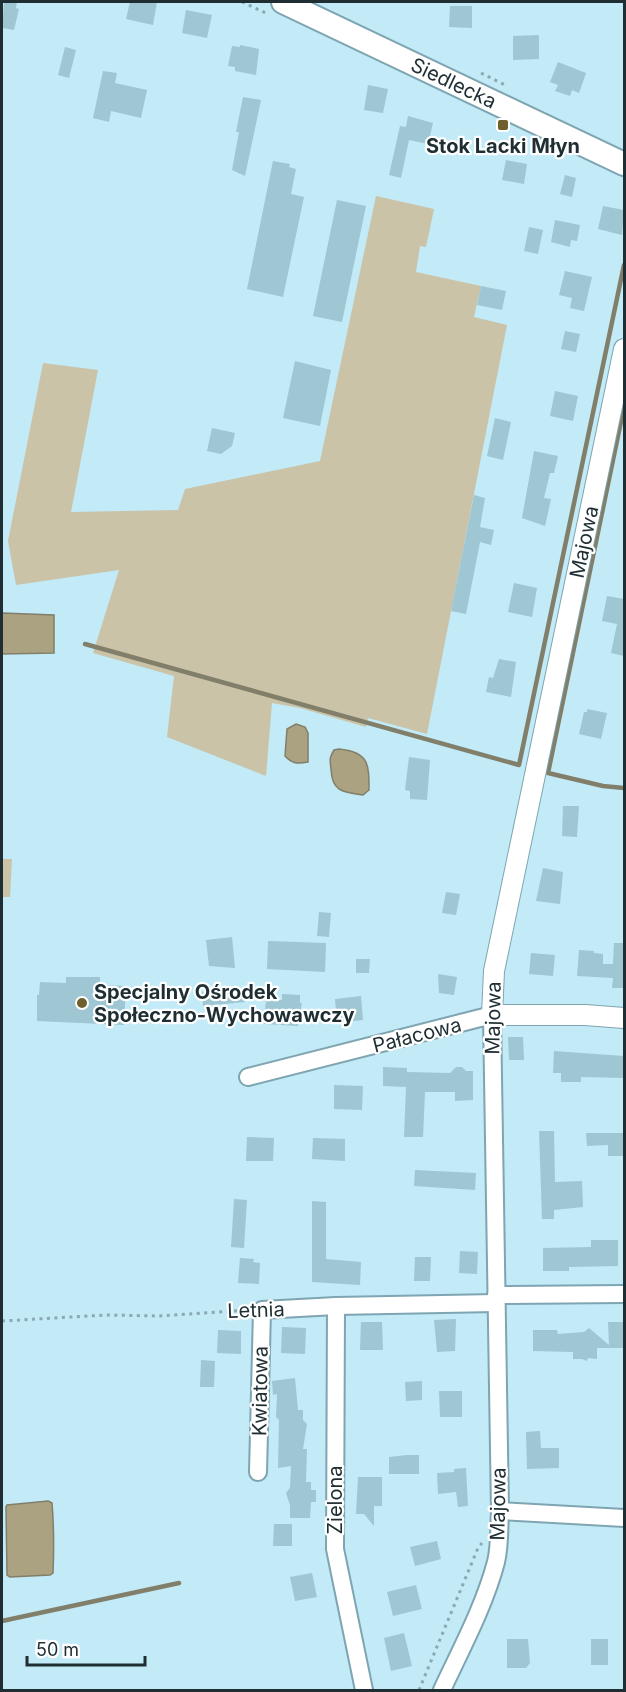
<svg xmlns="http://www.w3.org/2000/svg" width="626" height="1692" viewBox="0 0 626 1692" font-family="Inter,sans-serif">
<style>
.green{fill:#cbc3a8}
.water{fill:#aba282;stroke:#817f6a;stroke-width:1.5}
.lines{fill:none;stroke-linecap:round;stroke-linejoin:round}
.stream{stroke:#817f6a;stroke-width:4.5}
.building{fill:#9ec6d3}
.minor-casing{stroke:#7ea5b1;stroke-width:20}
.tertiary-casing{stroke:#7ea5b1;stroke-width:22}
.secondary-casing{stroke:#7ea5b1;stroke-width:26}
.path{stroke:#89a9b3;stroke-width:3;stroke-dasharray:3 4.5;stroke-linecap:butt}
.minor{stroke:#fff;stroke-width:16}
.tertiary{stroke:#fff;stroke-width:20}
.secondary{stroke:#fff;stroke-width:22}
.poi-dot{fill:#6e602d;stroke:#fff;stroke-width:2}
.labels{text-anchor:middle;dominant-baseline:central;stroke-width:4.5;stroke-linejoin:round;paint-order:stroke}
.street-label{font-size:20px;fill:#1e2e33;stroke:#fff}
.poi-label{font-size:20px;font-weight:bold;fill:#1e2e33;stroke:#fff}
</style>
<rect width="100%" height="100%" fill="#c2eaf7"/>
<g class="green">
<polygon points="376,196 434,209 426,247 420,246 416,272 481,286 474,317 507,325 427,734 368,718 366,727 300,708 272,703 266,776 167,737 174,676 93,653 119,570 16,585 8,541 43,363 98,370 71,512 178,510 185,489 320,461"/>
<polygon points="2,859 12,859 10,897 2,897"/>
</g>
<g class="water">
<polygon points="2,613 54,615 54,653 2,654"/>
<path d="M296,724L305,727L308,733V762C298,764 292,764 285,756L287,729Z"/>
<path d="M339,749C369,752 369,764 369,790L363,795C343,792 332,792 331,769C330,760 329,758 334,750Z"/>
<path d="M48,1501L52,1503C54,1527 54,1549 53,1573L50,1575L10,1577L7,1575L6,1507L7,1505Z"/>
</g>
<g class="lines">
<g class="stream">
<polyline points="624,407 548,773 603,786 624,788"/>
<polyline points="85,644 519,765 624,265"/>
<polyline points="2,1621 179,1583"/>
</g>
</g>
<g class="building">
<polygon points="4,2 17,2 16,8 19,9 14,30 2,28"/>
<polygon points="130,2 157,2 153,25 126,19"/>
<polygon points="450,6 472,6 472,28 449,27"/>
<polygon points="186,10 212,15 207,38 182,33"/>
<polygon points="539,35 539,59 513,60 513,36"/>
<polygon points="240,45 259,49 256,75 235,71 235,67 228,66 232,46 240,47"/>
<polygon points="65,47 76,50 69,78 58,75"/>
<polygon points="558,62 586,73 579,93 572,90 570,96 555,91 558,85 550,82"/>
<polygon points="103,71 117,73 115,83 147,90 141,118 111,111 109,122 93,118"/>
<polygon points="368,85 388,89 383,113 364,110"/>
<polygon points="243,97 261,100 245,176 232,170 239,132 236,132"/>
<polygon points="408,116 433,123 428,144 409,140 401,178 389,175 400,126 406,127"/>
<polygon points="506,160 527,164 524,184 502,180"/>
<polygon points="273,161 290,164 289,167 296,169 291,194 304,197 283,297 247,289"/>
<polygon points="565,175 576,178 572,197 560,194"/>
<polygon points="337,200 366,206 342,322 313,316"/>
<polygon points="603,206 624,210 622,235 598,229"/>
<polygon points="555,220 580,225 577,241 571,240 570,247 551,242"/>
<polygon points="529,227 543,230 538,254 524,251"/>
<polygon points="565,271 592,277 584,311 570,308 572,298 559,295"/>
<polygon points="481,286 506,291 502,310 477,305"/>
<polygon points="565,331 580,334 576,352 561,349"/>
<polygon points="295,361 331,370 320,426 283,418"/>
<polygon points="555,391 578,396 573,421 550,416"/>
<polygon points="495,418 511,422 503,460 487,456"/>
<polygon points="212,428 235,433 232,446 221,454 207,451"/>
<polygon points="534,451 558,456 554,473 550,473 544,498 551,499 545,526 522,518"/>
<polygon points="474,495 485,498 480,527 494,530 491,545 480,542 466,614 451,611"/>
<polygon points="514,583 537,588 532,617 508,612"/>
<polygon points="607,596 624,599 624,656 611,653 617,624 602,621"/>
<polygon points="499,659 516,662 511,697 486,692 489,677 493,678"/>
<polygon points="587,709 607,713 601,739 579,734 584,712 587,712"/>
<polygon points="409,757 430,760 427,800 410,799 410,791 405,790"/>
<polygon points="563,806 579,806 577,837 562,836"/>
<polygon points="543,868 563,872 560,904 536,901"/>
<polygon points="446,892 460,894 456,915 442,913"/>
<polygon points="319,912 331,913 329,937 317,936"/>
<polygon points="232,937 235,968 209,966 206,940"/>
<polygon points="268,941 326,943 325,972 267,969"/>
<polygon points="614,943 624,943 624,988 612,988 613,978 577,976 579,950 594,951 594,953 603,954 603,964 613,964"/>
<polygon points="531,953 555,955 553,976 529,974"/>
<polygon points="356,959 370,959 369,973 356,973"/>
<polygon points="438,974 457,977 454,995 439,993"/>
<polygon points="66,977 100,977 100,985 126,986 124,1025 37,1021 37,995 39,995 40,982 66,983"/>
<polygon points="211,989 244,991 245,1002 203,1006 202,992 211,991"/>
<polygon points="282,994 300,995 300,1003 302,1003 298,1026 264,1024 266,999 282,1000"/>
<polygon points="361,996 363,1020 337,1023 335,999"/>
<polygon points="508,1037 523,1037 524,1060 509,1060"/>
<polygon points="554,1051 624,1056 624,1078 581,1077 581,1082 561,1082 561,1073 553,1073"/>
<polygon points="383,1067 407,1068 407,1072 450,1073 456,1067 462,1067 466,1071 473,1071 473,1100 455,1101 455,1092 425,1092 423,1137 404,1137 406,1087 383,1086"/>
<polygon points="334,1085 363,1086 362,1110 334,1109"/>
<polygon points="539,1131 554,1131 555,1182 582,1181 583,1207 554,1210 554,1219 542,1219"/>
<polygon points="586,1133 624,1133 624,1156 608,1156 608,1145 587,1146"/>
<polygon points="247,1137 274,1138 273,1161 246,1161"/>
<polygon points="313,1138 345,1139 345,1161 312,1159"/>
<polygon points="415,1170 476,1173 475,1190 414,1186"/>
<polygon points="234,1199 247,1200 244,1248 231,1247"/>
<polygon points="312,1201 326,1202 326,1259 361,1262 360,1285 312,1282"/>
<polygon points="591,1240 618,1240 618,1266 569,1267 569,1271 543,1271 543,1248 591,1247"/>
<polygon points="460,1251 478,1252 477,1274 459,1273"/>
<polygon points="415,1257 431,1257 430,1281 414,1281"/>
<polygon points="240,1258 254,1259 253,1262 260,1263 259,1284 238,1283"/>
<polygon points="456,1319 455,1351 437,1352 434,1320"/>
<polygon points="361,1322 382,1322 383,1350 360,1350"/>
<polygon points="608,1322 624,1322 624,1348 597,1348 597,1359 588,1358 587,1361 582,1359 573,1359 573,1352 533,1351 533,1330 557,1330 558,1334 584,1332 589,1328 609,1345"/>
<polygon points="282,1327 306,1328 305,1354 281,1353"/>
<polygon points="218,1330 241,1331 241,1354 217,1353"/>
<polygon points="201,1360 215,1361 214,1387 200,1387"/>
<polygon points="295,1378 298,1410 303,1410 303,1420 307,1424 303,1449 307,1449 306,1482 311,1482 311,1490 316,1490 316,1502 311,1502 310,1518 290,1518 290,1505 286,1493 290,1488 291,1466 278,1468 279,1420 276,1417 277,1394 273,1395 272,1381"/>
<polygon points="422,1381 422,1400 406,1401 405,1382"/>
<polygon points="439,1391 462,1391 462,1417 440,1417"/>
<polygon points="540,1431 541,1448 559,1448 559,1468 527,1469 526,1432"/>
<polygon points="407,1455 419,1455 419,1474 389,1474 389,1457"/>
<polygon points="466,1468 468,1506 458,1507 456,1492 438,1494 437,1473 454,1472 454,1469"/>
<polygon points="358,1477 382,1477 382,1506 374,1506 374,1526 364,1514 356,1514"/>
<polygon points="274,1524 292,1524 292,1546 273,1546"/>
<polygon points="437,1541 441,1559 415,1566 410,1547"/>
<polygon points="312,1573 317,1597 295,1601 290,1577"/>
<polygon points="416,1585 422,1609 393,1616 387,1592"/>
<polygon points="404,1633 412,1666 391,1671 384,1638"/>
<polygon points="507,1639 528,1639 530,1663 526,1668 507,1668"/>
<rect x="591" y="1639" width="17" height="26"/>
</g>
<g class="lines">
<g class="minor-casing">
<g id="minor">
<path d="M248,1077L492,1015L500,1511C499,1528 500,1546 496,1562C484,1607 461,1649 442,1690"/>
<polyline points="496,1295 624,1294"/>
<polyline points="336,1306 335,1549 364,1690"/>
<polyline points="258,1472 262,1310 336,1306 496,1303"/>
<polyline points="500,1511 624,1518"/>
</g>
</g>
<g class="tertiary-casing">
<polyline id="tertiary" points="624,349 494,971 492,1015 585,1015 624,1018"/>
</g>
<g class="secondary-casing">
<g id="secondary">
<path id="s1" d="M283,2L624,164"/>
</g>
</g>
<g class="path">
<polyline points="242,2 268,14"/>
<polyline points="481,73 507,86"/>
<polyline points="2,1321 106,1315 159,1316 248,1310"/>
<polyline points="419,1690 478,1548 482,1543"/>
</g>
<use href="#minor" class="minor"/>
<use href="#tertiary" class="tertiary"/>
<use href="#secondary" class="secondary"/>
</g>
<g class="poi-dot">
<rect x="497" y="119" width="12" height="12" rx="3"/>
<circle cx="82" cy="1003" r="6"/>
</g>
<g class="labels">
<g class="street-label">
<text stroke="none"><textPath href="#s1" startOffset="189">Siedlecka</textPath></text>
<text transform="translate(584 542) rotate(-78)">Majowa</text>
<text transform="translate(493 1018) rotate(-89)">Majowa</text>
<text transform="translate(417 1035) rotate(-14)">Pałacowa</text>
<text transform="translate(256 1310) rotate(-2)">Letnia</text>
<text transform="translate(260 1391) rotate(-89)">Kwiatowa</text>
<text transform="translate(335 1500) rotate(-90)">Zielona</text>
<text transform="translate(498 1504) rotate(-89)">Majowa</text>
</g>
<g class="poi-label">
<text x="503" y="146">Stok Lacki Młyn</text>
<text x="94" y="992" text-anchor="start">Specjalny Ośrodek<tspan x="94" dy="23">Społeczno-Wychowawczy</tspan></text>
</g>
</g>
<rect width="626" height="1692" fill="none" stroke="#1e2e33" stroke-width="6"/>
<path d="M27 1656v9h118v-9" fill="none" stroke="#1e2e33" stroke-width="3"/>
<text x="36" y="1656" font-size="18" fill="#1e2e33" stroke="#ffffff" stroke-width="4.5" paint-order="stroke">50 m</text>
</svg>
